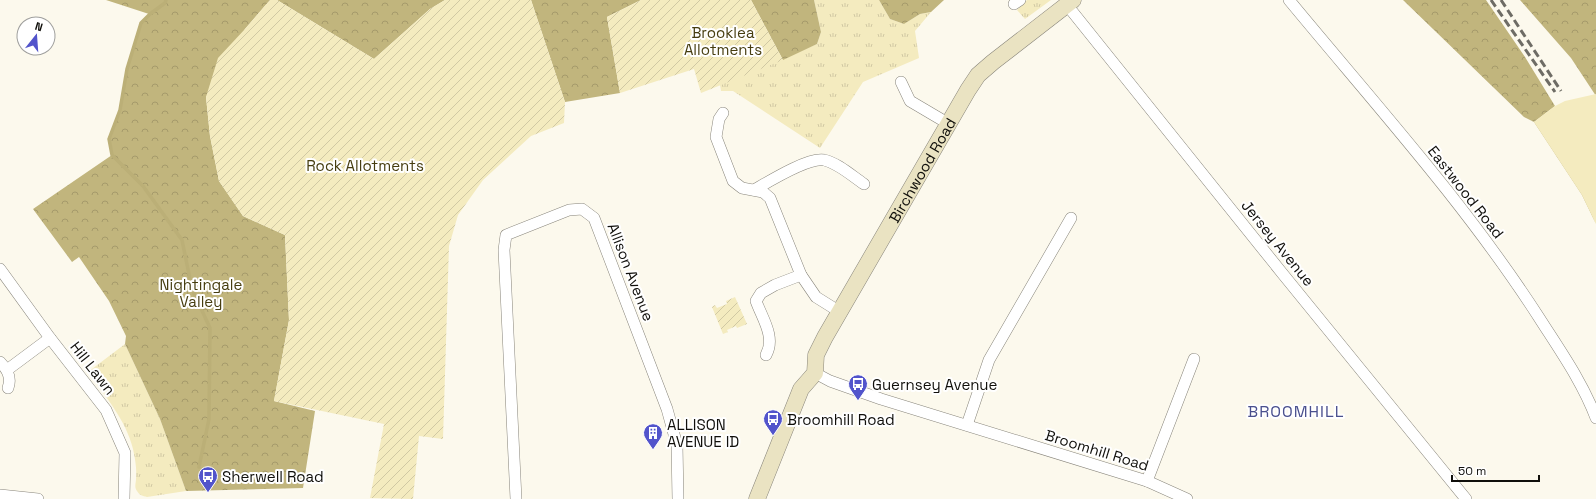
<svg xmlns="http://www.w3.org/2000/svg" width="1596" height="499" viewBox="0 0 1596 499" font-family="'Space Grotesk',sans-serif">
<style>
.grass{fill:url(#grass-tufts)}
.forest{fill:url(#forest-crowns)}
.park{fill:#f4ebbf}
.garden{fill:url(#garden-furrows)}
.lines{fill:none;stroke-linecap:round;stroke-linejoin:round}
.stream{stroke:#bbaf77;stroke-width:3.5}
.street-casing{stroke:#88857b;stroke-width:12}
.secondary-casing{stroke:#88857b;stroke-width:17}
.street{stroke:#fff;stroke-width:11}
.secondary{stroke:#eae3c2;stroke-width:16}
.rail{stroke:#6e6c65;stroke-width:3;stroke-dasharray:8 4;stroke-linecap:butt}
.labels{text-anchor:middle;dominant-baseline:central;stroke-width:4;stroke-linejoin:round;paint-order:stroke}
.park-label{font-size:15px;fill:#463d10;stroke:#fff}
.street-label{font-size:15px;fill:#100f0b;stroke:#fff}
.poi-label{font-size:15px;fill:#100f0b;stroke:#fff;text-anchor:start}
.neighbourhood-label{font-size:16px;letter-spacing:1px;fill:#4a508e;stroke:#fff}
</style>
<defs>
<pattern id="grass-tufts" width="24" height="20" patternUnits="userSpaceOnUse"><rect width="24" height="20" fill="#f4ebbf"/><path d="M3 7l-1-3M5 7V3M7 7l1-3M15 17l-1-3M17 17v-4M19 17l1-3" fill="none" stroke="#d0c8a3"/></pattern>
<pattern id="forest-crowns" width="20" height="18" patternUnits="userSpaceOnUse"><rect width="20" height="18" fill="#c1b57d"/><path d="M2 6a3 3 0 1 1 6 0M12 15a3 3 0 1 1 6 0" fill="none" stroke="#a59a6b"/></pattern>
<pattern id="garden-furrows" width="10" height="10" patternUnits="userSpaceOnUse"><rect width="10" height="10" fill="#f4ebbf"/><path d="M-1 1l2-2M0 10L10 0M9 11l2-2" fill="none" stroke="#d0c8a3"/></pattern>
</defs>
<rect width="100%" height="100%" fill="#fcf9ed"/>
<g class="grass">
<polygon points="814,0 879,0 890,19 904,24 920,14 931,12 915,31 919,58 863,82 820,148 733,91 721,91 720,85 817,44 821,32"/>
<polygon points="1027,0 1051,0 1025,19 1017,10"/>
<path d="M125,344L160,419L186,491L147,497C143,496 139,495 137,491C134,487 136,483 136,479C137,469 135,458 133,449C126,420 105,396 88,372Z"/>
</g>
<g class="forest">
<polygon points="106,0 270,0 245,29 206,97 210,136 219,181 243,216 285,235 289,320 274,401 315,411 303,488 186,491 160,419 125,344 126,336 109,301 79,257 72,262 33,209 112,155 109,139 120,110 127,69 141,23 149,14"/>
<polygon points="277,0 445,0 430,9 374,59"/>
<polygon points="531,0 641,0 607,17 620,93 565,102"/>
<polygon points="751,0 814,0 821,32 817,44 783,60"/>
<polygon points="879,0 944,0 931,12 920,14 904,24 890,19"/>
<polygon points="1403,0 1486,0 1525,57 1555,106 1534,122 1559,131 1596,224 1582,195 1534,122 1524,117"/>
<polygon points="1520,0 1596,0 1596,96 1571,58"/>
</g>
<polygon class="park" points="1596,94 1596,224 1582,195 1534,122 1555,106 1565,101"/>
<g class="garden">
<polygon points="270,0 277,0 374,59 430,9 445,0 531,0 565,102 564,123 531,136 483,180 458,215 449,246 443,439 419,436 413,499 370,498 384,424 274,401 289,320 285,235 243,216 219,181 210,136 206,97 218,58 245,29"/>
<polygon points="641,0 751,0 783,60 701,93 694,69 620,93 607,17"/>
<polygon points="735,297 747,324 737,328 736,326 727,330 728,332 723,334 712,307 715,305 717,308 727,304 726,301"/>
</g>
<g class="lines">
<polyline class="stream" points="166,0 165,3 150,14 141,23 127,69 120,110 109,139 112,155 143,186 182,240 192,289 210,328 209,419 199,467"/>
<g class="street-casing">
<g id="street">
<path d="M1289,0C1374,103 1465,203 1538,316C1559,349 1582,381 1596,418"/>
<polyline points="1014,4 1020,0"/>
<polyline points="1067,5 1282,273 1466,499"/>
<polyline points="901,82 910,101 949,124"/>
<polyline points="723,113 719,119 716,137 733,181 742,188 763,192 770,198 801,275 816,297 840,312"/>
<path d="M754,190C768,182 808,157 824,160C838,163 852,176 864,184"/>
<polyline points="0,269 50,338 106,410 125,453 124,499"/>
<path d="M766,355C776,337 762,318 756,301L761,293L775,285L801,275"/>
<path d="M0,362C7,369 12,377 8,388"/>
<polyline points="7,370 50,338"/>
<polyline points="815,373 830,381 881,399 1147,481 1187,499"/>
<polyline points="967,425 989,360 1071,218"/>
<polyline points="1147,481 1194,359"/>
<polyline points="0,495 38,499"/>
<polyline points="516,499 504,250 506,235 569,210 582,209 594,218 667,409 677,445 678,499"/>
</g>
</g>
<g class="secondary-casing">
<g id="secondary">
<path id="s1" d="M757,499L801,389L815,373L816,355L825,337L968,90L978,75L993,62L1073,0"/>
</g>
</g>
<use href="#street" class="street"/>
<use href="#secondary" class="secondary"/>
<g class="rail">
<polyline points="1491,0 1555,92"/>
<polyline points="1501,0 1561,91"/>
</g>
</g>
<defs>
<g id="bus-pin" transform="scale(1)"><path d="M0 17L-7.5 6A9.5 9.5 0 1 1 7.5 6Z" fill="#5254cb" stroke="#fff"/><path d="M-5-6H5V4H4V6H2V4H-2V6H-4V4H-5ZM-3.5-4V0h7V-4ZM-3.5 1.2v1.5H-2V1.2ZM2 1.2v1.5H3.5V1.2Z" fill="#fff"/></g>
<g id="building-pin" transform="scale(1)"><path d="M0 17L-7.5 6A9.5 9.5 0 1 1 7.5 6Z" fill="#5254cb" stroke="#fff"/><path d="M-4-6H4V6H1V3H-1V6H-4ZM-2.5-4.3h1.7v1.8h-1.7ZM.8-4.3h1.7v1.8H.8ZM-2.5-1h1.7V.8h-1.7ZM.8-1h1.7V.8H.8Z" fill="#fff"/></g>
</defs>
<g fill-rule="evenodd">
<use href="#bus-pin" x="858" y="384"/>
<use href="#bus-pin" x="773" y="419"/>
<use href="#building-pin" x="653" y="433"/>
<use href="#bus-pin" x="208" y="476"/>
</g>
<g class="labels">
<g class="park-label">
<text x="723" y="32">Brooklea<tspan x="723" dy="17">Allotments</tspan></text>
<text x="365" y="165">Rock Allotments</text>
<text x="201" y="284">Nightingale<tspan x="201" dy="17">Valley</tspan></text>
</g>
<g class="street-label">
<text stroke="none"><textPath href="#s1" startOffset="371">Birchwood Road</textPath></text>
<text transform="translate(1466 192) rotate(52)">Eastwood Road</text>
<text transform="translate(1278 243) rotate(51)">Jersey Avenue</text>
<text transform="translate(631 272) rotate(69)">Allison Avenue</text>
<text transform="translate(93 368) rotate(52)">Hill Lawn</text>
<text transform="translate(1097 450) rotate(17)">Broomhill Road</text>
</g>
<g class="poi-label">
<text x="872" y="384">Guernsey Avenue</text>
<text x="787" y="419">Broomhill Road</text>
<text x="667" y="424">ALLISON<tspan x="667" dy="17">AVENUE ID</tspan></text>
<text x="222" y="476">Sherwell Road</text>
</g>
<g class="neighbourhood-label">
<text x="1296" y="411">BROOMHILL</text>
</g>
</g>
<g transform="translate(36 36) rotate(17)"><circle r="19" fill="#ffffff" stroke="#9f9f9d"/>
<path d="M0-3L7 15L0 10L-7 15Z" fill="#5254cb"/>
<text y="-6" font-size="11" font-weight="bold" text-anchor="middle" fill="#100f0b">N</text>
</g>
<path d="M1452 475v6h87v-6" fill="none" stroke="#100f0b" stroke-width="2"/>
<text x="1458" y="475" font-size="12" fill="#100f0b" stroke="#ffffff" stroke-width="3" paint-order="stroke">50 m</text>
</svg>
